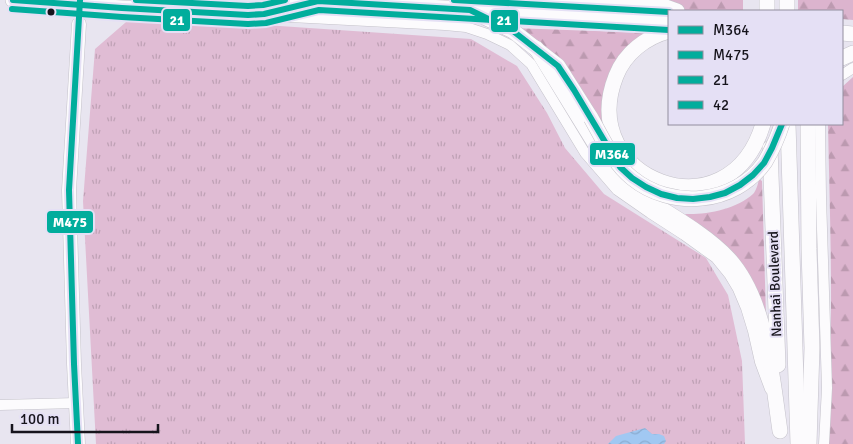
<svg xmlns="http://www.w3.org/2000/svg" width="853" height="444" viewBox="0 0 853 444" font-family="Signika,sans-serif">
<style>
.forest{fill:url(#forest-firs)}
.park{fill:url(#park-tufts)}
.water{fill:url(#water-waves)}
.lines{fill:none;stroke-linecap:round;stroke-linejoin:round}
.street-casing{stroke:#c4c2ca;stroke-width:11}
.secondary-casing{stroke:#c4c2ca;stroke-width:15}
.primary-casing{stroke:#c4c2ca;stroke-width:16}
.street{stroke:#fcfbfd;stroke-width:10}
.secondary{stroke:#fcfbfd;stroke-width:14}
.primary{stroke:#fcfbfd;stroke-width:15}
.primary-bridge-casing{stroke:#c4c2ca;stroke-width:16;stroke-linecap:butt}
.primary-bridge{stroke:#fcfbfd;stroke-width:15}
.bus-1-casing{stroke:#e5e0f5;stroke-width:10}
.bus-2-casing{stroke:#e5e0f5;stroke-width:10}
.bus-3-casing{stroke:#e5e0f5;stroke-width:10}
.bus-4-casing{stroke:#e5e0f5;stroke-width:10}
.bus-1{stroke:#01ad9c;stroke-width:6}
.bus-2{stroke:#01ad9c;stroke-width:6}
.bus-3{stroke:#01ad9c;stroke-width:6}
.bus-4{stroke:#01ad9c;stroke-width:6}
.bus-dot{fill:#16141c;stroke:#e5e0f5;stroke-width:2}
.labels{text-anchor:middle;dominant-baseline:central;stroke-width:4;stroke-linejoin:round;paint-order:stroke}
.street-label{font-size:14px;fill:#16141c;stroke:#e5e0f5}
.line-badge{stroke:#e5e0f5;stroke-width:2}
.badge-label{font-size:14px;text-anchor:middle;font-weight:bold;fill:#fff}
</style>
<defs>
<pattern id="forest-firs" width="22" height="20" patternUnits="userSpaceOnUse" patternTransform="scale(1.25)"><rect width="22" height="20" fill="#dcb4ce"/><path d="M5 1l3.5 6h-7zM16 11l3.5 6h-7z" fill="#bc9ab0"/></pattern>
<pattern id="park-tufts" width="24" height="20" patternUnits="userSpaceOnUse" patternTransform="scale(1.25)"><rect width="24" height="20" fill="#e0bcd4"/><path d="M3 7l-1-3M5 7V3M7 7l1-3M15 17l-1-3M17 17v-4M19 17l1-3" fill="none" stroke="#bfa1b5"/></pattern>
<pattern id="water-waves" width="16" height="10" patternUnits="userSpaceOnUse" patternTransform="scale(1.25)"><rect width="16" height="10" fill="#a1c8f2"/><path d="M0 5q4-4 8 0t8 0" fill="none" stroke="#8aabcf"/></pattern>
</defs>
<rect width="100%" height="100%" fill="#e8e5f0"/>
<g class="forest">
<polygon points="482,0 743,0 743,11 697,11"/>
<polygon points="798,0 853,0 853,20 842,19 842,11 798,11"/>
<polygon points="512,28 650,33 610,75 605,89 602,108 602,121 607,139"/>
<path d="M853,77V444H825C835,338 830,230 828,124H842V87Z"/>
<path d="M759,179L762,181L766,316L696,225L685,214C706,215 737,209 753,194C756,191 758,184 759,179Z"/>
</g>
<polygon class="park" points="133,16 471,39 517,66 547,113 565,148 604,194 706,258 728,295 742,361 745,444 96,444 83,201 95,49"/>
<polygon class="water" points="645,428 652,434 659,434 664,436 666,441 664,444 608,444 616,436"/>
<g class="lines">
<g class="street-casing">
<g id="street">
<polyline points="271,16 445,25 466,27 487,34 510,45 531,64 585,153 617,190 650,213 684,235 716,258 729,274 738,289 746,308 753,331 760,362 770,389"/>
<polyline points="842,75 853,68"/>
<polyline points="820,124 821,197 827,388 824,444"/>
<polyline points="0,405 76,403"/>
</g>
</g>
<g class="secondary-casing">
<polyline id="secondary" points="78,444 74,364 69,190 79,24"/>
</g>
<g class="primary-casing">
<g id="primary">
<polyline points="13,0 122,8 248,15 264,14 317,1"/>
<polyline points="306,0 669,21"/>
<polyline points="539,0 663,6 677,11"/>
<polyline points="767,0 767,11"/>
<polyline points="787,0 787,11"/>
<polyline points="476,13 513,31 558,66 591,118"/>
<path d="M669,31C646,37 625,53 616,76C575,179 729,239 763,124"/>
<polyline points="842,33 853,34"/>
<path d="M536,48L610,168L619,180L630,189C661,210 703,231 729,259C767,301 772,377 780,431"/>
<polyline points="842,58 853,53"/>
<polyline points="788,124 798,444"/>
<polyline points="808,124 809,249 812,348 809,444"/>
<polyline points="770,148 778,365"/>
</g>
</g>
<use href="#street" class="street"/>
<use href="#secondary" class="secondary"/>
<use href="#primary" class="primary"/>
<g class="primary-bridge-casing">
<path id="primary-bridge" d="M591,118C603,139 613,163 632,178C671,210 735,205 765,162C772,150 778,137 782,124"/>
</g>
<use href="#primary-bridge" class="primary-bridge"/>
<g class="bus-1-casing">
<polyline id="bus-1" points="13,0 122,8 248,15 264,14 318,1 470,10 513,31 558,66 574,90 620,167 632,178 646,187 661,194 677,198 693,199 710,197 725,193 740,185 753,175 764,163 772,148 782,124"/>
</g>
<g class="bus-2-casing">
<polyline id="bus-2" points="78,444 74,364 69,190 80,0"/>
</g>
<g class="bus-3-casing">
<polyline id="bus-3" points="12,9 122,17 248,24 266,23 319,10 669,30"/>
</g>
<g class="bus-4-casing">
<g id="bus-4">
<polyline points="136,0 248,6 263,5 285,0"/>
<polyline points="454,0 669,12"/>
</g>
</g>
<use href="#bus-1" class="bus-1"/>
<use href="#bus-2" class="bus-2"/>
<use href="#bus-3" class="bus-3"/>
<use href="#bus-4" class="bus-4"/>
</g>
<circle class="bus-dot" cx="51" cy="12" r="4.5"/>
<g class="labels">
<g class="street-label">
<text transform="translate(775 284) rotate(-92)">Nanhai Boulevard</text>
</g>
</g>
<g class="line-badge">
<rect x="162" y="8" width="29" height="24" rx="5" fill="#01ad9c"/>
<rect x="490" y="9" width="29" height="24" rx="5" fill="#01ad9c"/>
<rect x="589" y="142" width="47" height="24" rx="5" fill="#01ad9c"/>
<rect x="46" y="210" width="48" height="24" rx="5" fill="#01ad9c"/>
</g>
<g class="badge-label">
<text x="177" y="25">21</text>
<text x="504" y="25">21</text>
<text x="612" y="159">M364</text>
<text x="70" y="227">M475</text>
</g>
<rect x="668" y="10" width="175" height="115" fill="#e5e0f5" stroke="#928e9e"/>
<rect x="678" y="26" width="25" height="8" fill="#01ad9c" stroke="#928e9e"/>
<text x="713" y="35" font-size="15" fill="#16141c">M364</text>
<rect x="678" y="51" width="25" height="8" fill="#01ad9c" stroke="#928e9e"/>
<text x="713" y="60" font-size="15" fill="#16141c">M475</text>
<rect x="678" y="76" width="25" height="8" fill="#01ad9c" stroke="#928e9e"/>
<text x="713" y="85" font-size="15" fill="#16141c">21</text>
<rect x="678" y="101" width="25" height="8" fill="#01ad9c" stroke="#928e9e"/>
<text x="713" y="110" font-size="15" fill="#16141c">42</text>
<path d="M12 424v8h146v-8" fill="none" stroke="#16141c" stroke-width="2.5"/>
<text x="20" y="424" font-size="15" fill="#16141c" stroke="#e5e0f5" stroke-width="4" paint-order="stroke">100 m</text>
</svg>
